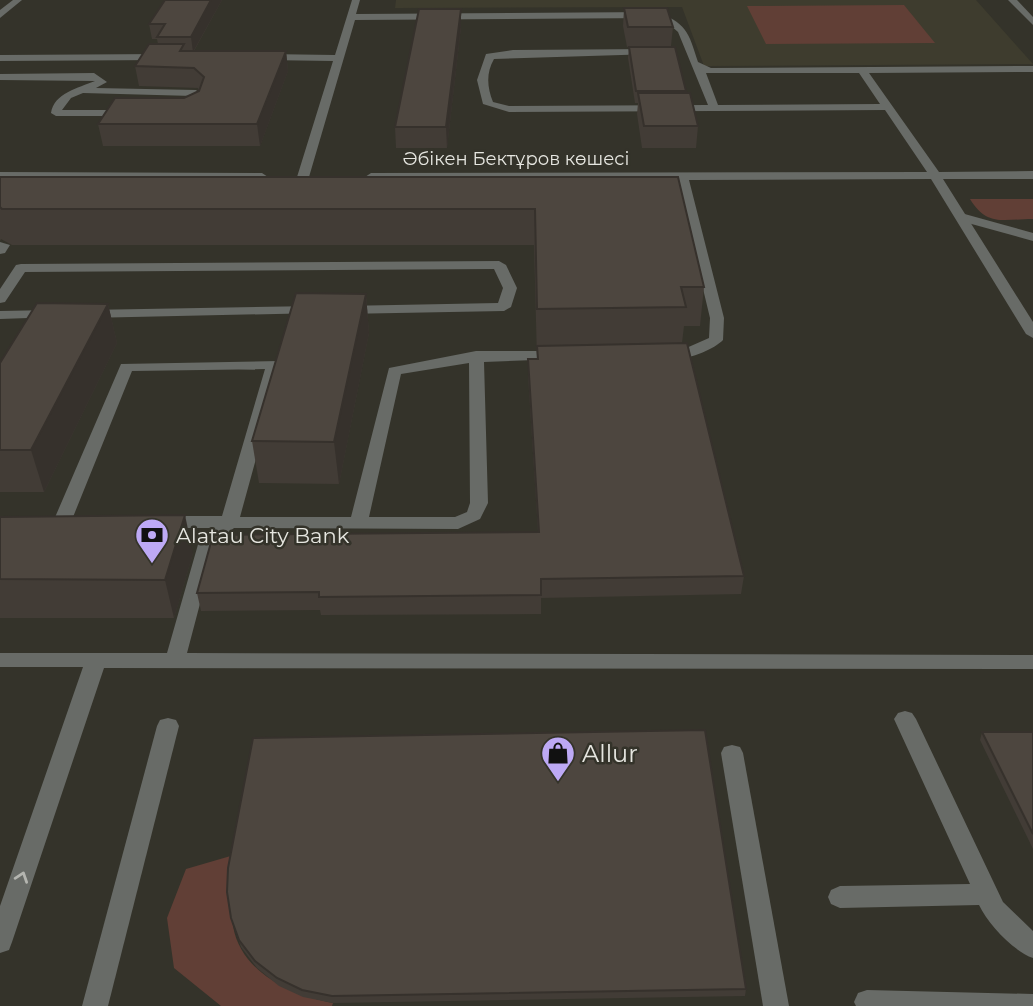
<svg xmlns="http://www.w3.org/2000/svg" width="1033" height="1006" viewBox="0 0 1033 1006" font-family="Montserrat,sans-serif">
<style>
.built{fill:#3e3c2e}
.green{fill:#613f36}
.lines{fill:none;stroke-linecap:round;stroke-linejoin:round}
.lane{fill:#686b67;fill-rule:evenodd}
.street{fill:#686b67;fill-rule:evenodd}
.wall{fill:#423c36}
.shaded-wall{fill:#36312c}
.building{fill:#4d463f;stroke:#36312c;stroke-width:2}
.oneway{stroke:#b4b5b0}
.labels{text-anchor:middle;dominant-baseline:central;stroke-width:5;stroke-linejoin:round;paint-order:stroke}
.far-street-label{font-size:18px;fill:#e6e6e0;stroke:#34332a}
.poi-label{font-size:21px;fill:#e6e6e0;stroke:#34332a;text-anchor:start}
.near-poi-label{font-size:24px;fill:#e6e6e0;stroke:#34332a;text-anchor:start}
</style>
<rect width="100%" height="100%" fill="#34332a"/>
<polygon class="built" points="396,0 976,0 1033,64 704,66 682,7 395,8"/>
<g class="green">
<polygon points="904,5 935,43 766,44 747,6"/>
<path d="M970,199H1033V219C1003,219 987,227 970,199Z"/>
<path d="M234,855C234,877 229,904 233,926C241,973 292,995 333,1003L332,1006H221L174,968L167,918L186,869Z"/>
</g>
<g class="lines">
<g class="lane">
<polygon points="13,0 22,0 0,18 0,10"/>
<path d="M94,73L107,82L96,88L196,90L205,98L197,111L193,112L188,109L195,98L193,96L83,93L71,98L62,110H128L133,113L128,116H56L51,113C54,93 78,88 95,81L0,80V74Z"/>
<polygon points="961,213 1033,233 1033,241 957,220 957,214"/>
<polygon points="0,242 10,245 5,253 0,254"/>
<polygon points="499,261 506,265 517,288 511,307 504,311 343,314 336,310 343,306 498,303 503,288 494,269 25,272 5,302 0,303 0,289 16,265 21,264"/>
<polygon points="315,306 322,310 320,313 87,318 80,314 87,310"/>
<polygon points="52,310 57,311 57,317 0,319 0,311"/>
<path d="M905,711L912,713L916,719L1003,902L1033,931V958C1013,951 988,924 979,905L840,908L831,904L828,897L831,890L840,886L970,884L894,719L898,713Z"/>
<polygon points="168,718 176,720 179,726 108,1006 82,1006 157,726 160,720"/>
<polygon points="732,745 740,747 743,753 789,1006 763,1006 721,753 724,747"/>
<polygon points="867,990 1033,994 1033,1006 856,1006 854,1002 858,993"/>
</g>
<g class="street">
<path d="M352,0H360L356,14L654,12C686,21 689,33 698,62L711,68L1033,66V72L869,73L939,172L1033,171V179H943L1033,322V338L1026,334L931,179L689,180L724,318L723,340C711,352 673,367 659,354L661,351L684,349L709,338L710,318L677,180L371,181L365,177L371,173L927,172L885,110L509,112L483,104L477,80L486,54L513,50L651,49L656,52L654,54L494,59C486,73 487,87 493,102L509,106L708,105L678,32L669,24L654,18L355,20L309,177L299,180L297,177L333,61L265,60L260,57L265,54L335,55ZM706,73H859L880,104L718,105Z"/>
<polygon points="1008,0 1017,0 1033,17 1033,25"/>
<polygon points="0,55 163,54 168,57 163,60 0,61"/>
<polygon points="0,172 262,173 268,177 262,181 0,180"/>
<path d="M476,351H561L568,355L561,359L484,362L488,503L480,519L458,529L234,528L216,543L187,653L1033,655V669L104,668L12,942L9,950L0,953V906L83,667H0V653H167L199,541L212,528H164L155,522L164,516H222L265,369L132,371L71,522L68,526H56L53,522L121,364L279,361L282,364L240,517H351L389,368ZM469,363L470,503L467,512L455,517H369L401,374Z"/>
</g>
</g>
<g class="wall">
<polygon points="165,0 222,0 194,51 286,51 288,71 260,146 103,146 98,124 184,98 199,91 198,88 139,86 135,66 158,44 157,39 152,39 149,24"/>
<polygon points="624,8 673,27 671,46 627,47 623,26"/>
<polygon points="461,27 447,148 396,148 395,127"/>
<polygon points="629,47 686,91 698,126 696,148 642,148 637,114 638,103 635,103 628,58"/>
<polygon points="0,177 678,177 704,287 700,326 684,326 682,343 744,576 741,594 541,598 541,614 321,615 320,610 201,611 197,593 538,532 528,376 528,359 537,359 534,245 12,245 1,239 0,241"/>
<polygon points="366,294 369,333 339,484 259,483 252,441"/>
<polygon points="108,304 117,343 44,492 0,492 0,363"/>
<polygon points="0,517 193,553 174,618 0,618"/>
<polygon points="982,732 1033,732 1033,849 980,740"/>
<polygon points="231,918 746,989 745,996 333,1003 303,997 279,986 257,968 241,947"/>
</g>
<g class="shaded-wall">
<polygon points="211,0 222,0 193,52 191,37"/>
<polygon points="461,9 461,27 447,148 446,127"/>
<polygon points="286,51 288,71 260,146 257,124"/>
<polygon points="366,294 369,333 339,484 334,442"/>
<polygon points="108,304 117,343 44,492 31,450"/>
<polygon points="185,515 193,553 174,618 165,580"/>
</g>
<g class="building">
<polygon points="165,0 211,0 191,37 157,37 165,24 149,24"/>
<polygon points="624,8 667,8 673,27 628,27"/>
<polygon points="419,9 461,9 446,127 395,127"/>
<polygon points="149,44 184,44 180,51 286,51 257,124 98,124 115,98 184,98 199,91 204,77 194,68 135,66"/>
<polygon points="629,47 675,47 686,91 636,91"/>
<polygon points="638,93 690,93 698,126 644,126"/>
<polygon points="0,177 678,177 704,287 681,287 686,307 537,309 535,209 2,209 0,207"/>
<polygon points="296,293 366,294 334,442 252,441"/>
<polygon points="37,303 108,304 31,450 0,450 0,363"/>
<polygon points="687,343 744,576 541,579 541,595 319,597 319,592 197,593 213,535 539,532 528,359 538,359 537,346"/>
<polygon points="185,515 165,580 0,579 0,517"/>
<polygon points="705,730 746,989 332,996 302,990 277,978 255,961 239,940 231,918 227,892 228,868 253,738"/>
<polygon points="982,732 1033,732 1033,834"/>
</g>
<defs><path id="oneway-chevron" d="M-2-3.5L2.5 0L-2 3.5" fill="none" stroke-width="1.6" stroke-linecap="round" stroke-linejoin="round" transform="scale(1.75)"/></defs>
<use class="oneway" href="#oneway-chevron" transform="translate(22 877) rotate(-71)"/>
<defs>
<g id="bank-pin" transform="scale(1.75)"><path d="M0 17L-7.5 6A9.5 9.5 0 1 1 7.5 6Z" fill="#bda9f5" stroke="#34332a"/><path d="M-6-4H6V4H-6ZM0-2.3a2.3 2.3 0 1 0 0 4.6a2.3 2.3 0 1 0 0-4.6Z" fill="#111"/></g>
<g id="shop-pin" transform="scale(1.75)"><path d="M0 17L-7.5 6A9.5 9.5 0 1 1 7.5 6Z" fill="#bda9f5" stroke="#34332a"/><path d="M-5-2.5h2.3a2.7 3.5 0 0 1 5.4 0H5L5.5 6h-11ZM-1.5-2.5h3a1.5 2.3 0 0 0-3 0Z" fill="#111"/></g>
</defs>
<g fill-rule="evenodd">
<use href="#bank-pin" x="152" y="535"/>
<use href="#shop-pin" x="558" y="753"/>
</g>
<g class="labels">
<g class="far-street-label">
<text x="516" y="159">Әбікен Бектұров көшесі</text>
</g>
<g class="poi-label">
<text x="176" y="535">Alatau City Bank</text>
</g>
<g class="near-poi-label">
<text x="582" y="753">Allur</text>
</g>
</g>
</svg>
